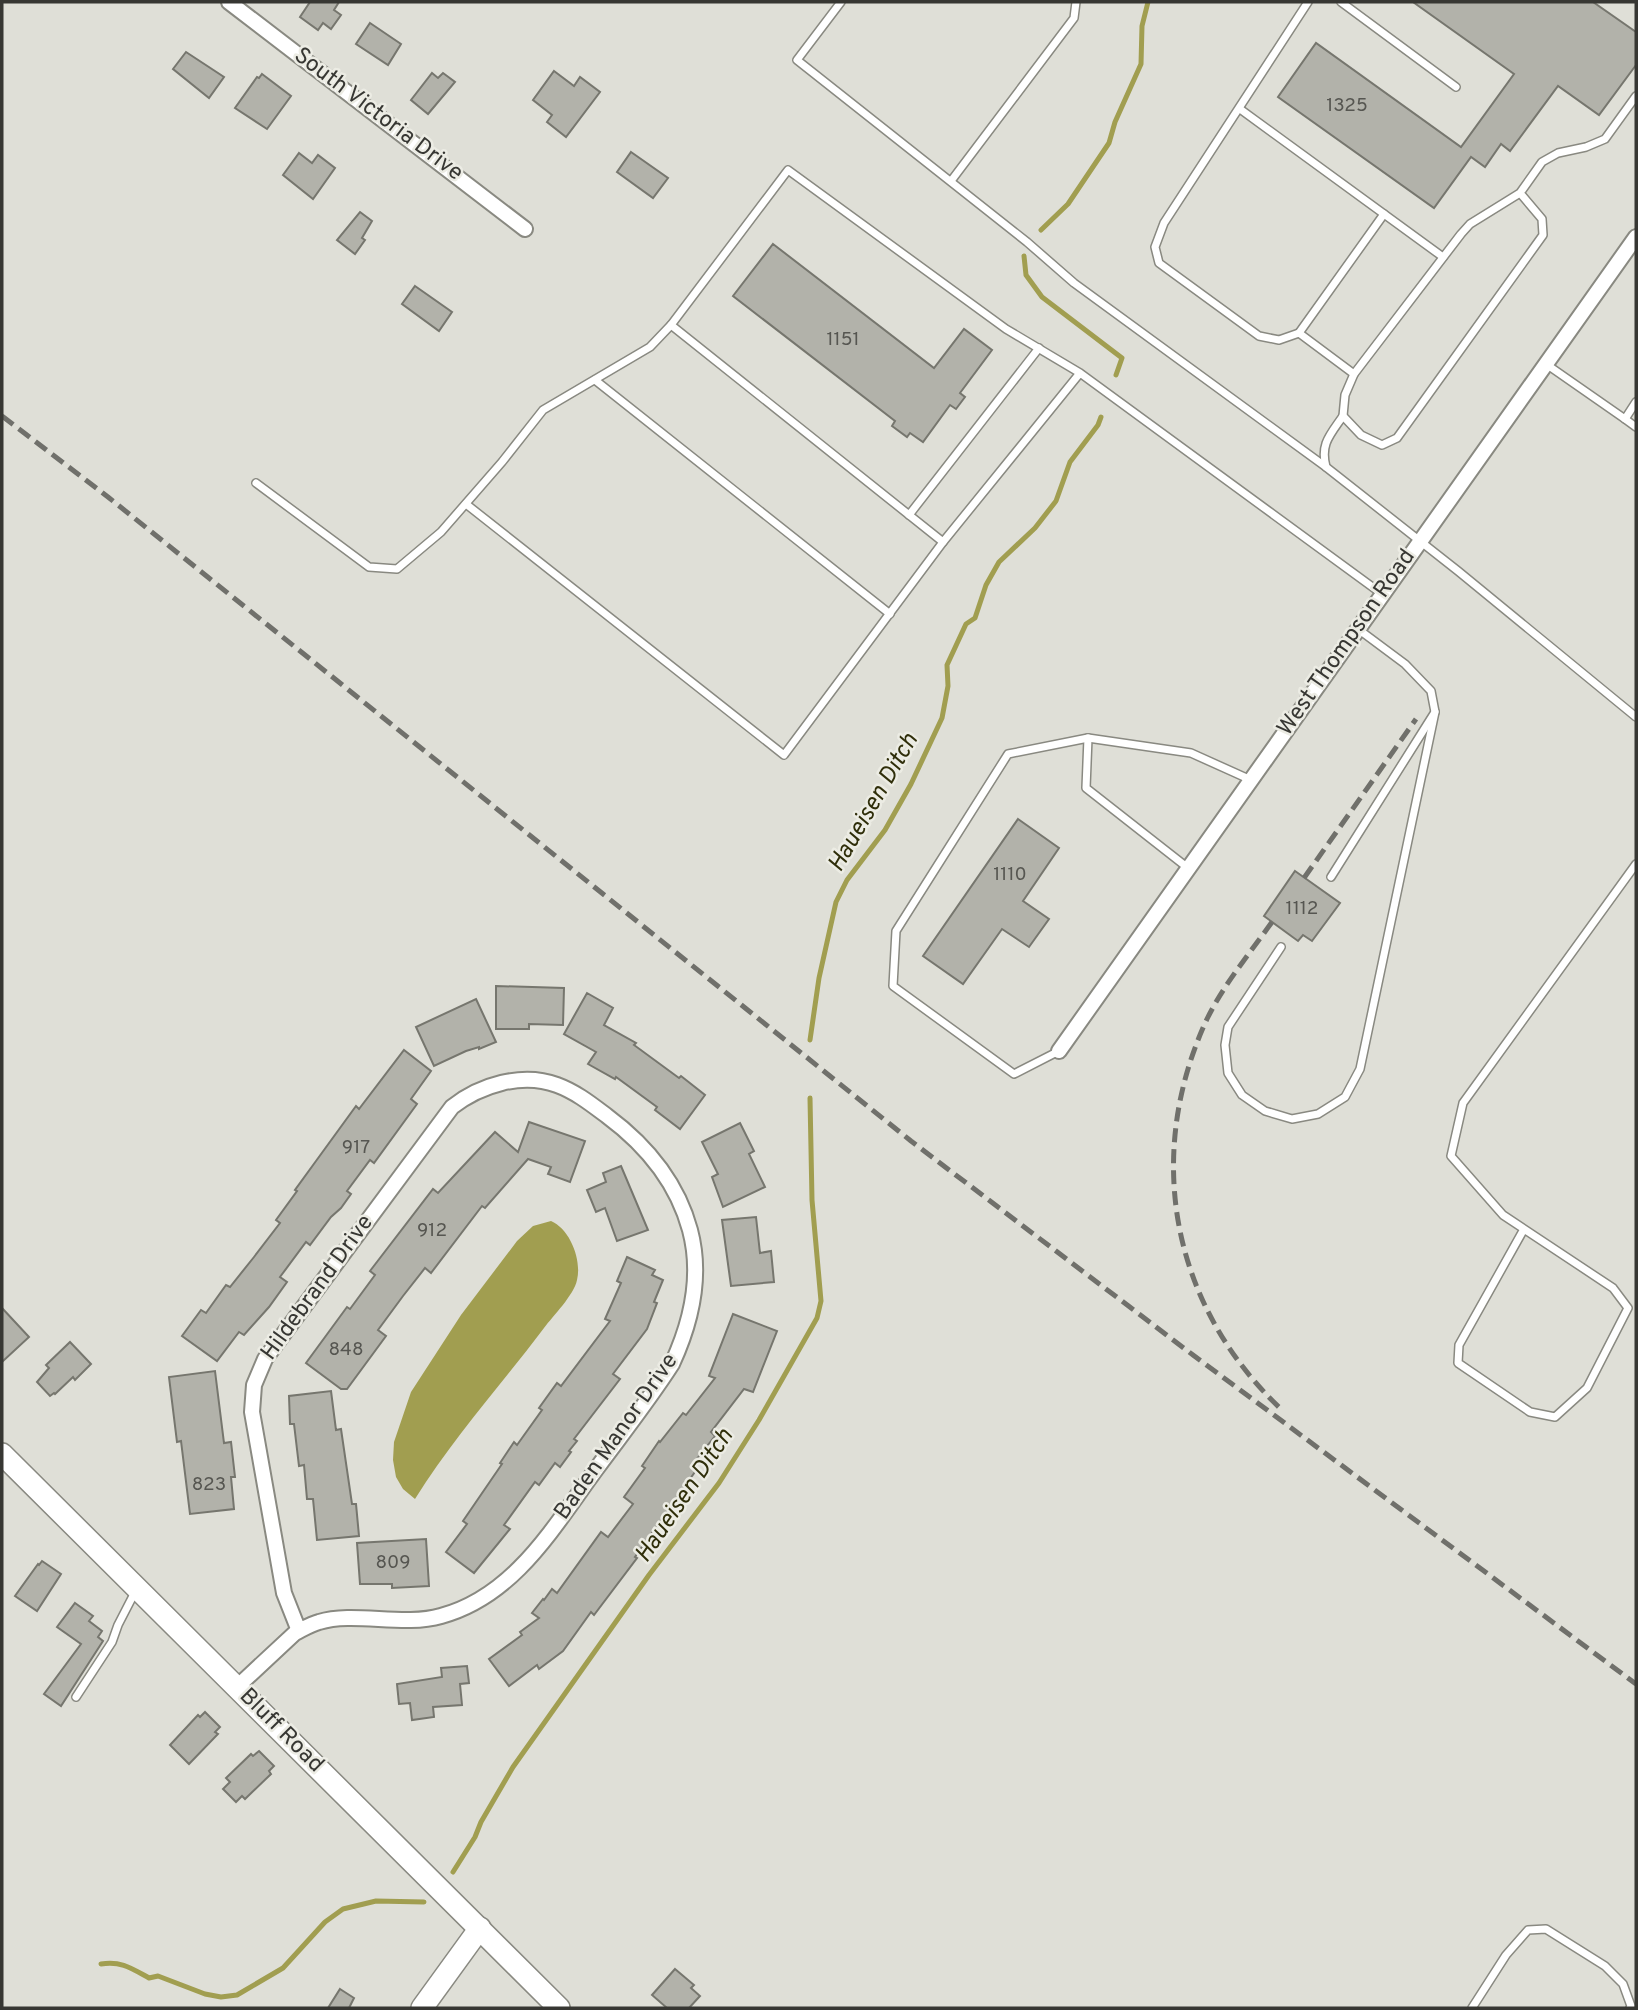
<svg xmlns="http://www.w3.org/2000/svg" width="1638" height="2010" viewBox="0 0 1638 2010" font-family="Overpass,sans-serif">
<style>
.water{fill:#a19e50}
.lines{fill:none;stroke-linecap:round;stroke-linejoin:round}
.stream{stroke:#a19e50;stroke-width:5}
.building{fill:#b2b2aa;stroke:#76766e;stroke-width:2}
.lane-casing{stroke:#898981;stroke-width:10}
.street-casing{stroke:#898981;stroke-width:18}
.secondary-casing{stroke:#898981;stroke-width:24}
.lane{stroke:#fff;stroke-width:7}
.street{stroke:#fff;stroke-width:14}
.secondary{stroke:#fff;stroke-width:21}
.rail{stroke:#70706b;stroke-width:5;stroke-dasharray:14 7;stroke-linecap:butt}
.labels{text-anchor:middle;dominant-baseline:central;stroke-width:5;stroke-linejoin:round;paint-order:stroke}
.number-label{font-size:19px;fill:#565651}
.street-label{font-size:23px;fill:#373733;stroke:#ecece4}
.water-label{font-size:24px;font-style:italic;fill:#2f2e0a;stroke:#ecece4}
</style>
<rect width="100%" height="100%" fill="#dfdfd7"/>
<path class="water" d="M551,1221C570,1229 582,1260 577,1280C574,1295 553,1316 544,1328C501,1385 453,1438 415,1499L403,1489L396,1477L393,1460L394,1442L411,1392L461,1315L517,1241L533,1226Z"/>
<g class="lines">
<g class="stream">
<polyline points="1041,230 1068,204 1109,143 1115,122 1141,64 1142,26 1148,2"/>
<polyline points="1024,256 1026,275 1042,297 1122,358 1116,375"/>
<polyline points="810,1040 819,978 836,902 847,880 885,830 911,784 942,718 948,686 947,665 966,624 975,618 986,585 999,562 1035,528 1056,501 1070,462 1098,425 1101,417"/>
<polyline points="453,1872 475,1837 481,1822 513,1767 649,1575 719,1483 759,1420 817,1318 821,1301 812,1200 810,1098"/>
<path d="M101,1964C122,1961 131,1968 149,1978L158,1976L205,1994L221,1997L237,1995L283,1968L325,1922L343,1909L376,1901L424,1902"/>
</g>
</g>
<g class="building">
<polygon points="310,2 339,2 334,10 341,15 331,29 323,23 318,30 300,17"/>
<polygon points="1413,2 1593,2 1636,32 1636,65 1599,115 1558,86 1510,151 1501,144 1485,167 1471,157 1434,208 1278,97 1316,43 1461,147 1514,74"/>
<polygon points="370,23 401,44 388,65 356,44"/>
<polygon points="186,52 224,77 209,98 173,69"/>
<polygon points="554,71 574,86 580,77 600,92 566,137 547,122 552,115 533,100"/>
<polygon points="432,73 438,78 443,73 455,82 428,114 411,100"/>
<polygon points="262,74 291,96 267,129 235,108 257,77 259,78"/>
<polygon points="631,152 668,178 653,198 617,172"/>
<polygon points="299,153 312,163 318,155 335,168 313,199 283,175"/>
<polygon points="360,212 372,221 362,238 365,240 355,254 337,240"/>
<polygon points="773,244 934,368 964,329 992,350 960,393 965,397 956,409 950,405 923,442 910,433 907,437 892,426 895,421 733,296"/>
<polygon points="415,286 452,312 439,331 402,304"/>
<polygon points="1018,819 1059,848 1023,901 1049,919 1029,947 1002,929 963,984 923,956"/>
<polygon points="1295,871 1340,903 1312,941 1303,935 1298,941 1264,916"/>
<polygon points="496,986 564,988 563,1025 529,1024 529,1029 496,1029"/>
<polygon points="587,993 613,1008 604,1025 636,1043 634,1045 679,1078 681,1076 705,1095 680,1129 655,1110 657,1107 616,1077 615,1079 588,1064 596,1052 564,1034"/>
<polygon points="476,999 496,1042 479,1049 479,1047 466,1051 434,1066 416,1027"/>
<polygon points="404,1050 431,1071 411,1099 417,1104 374,1163 370,1160 347,1191 351,1194 341,1208 331,1217 310,1245 306,1242 280,1277 287,1282 269,1307 244,1335 239,1332 217,1361 182,1336 201,1310 206,1313 226,1285 230,1287 254,1257 280,1223 276,1220 297,1191 295,1190 316,1161 356,1106 359,1109"/>
<polygon points="529,1122 585,1141 570,1182 548,1174 551,1167 528,1159 485,1208 482,1206 431,1273 425,1268 403,1296 378,1330 386,1336 347,1389 341,1389 306,1363 347,1307 350,1309 375,1275 370,1271 433,1189 438,1193 495,1132 518,1152"/>
<polygon points="740,1123 754,1151 749,1154 765,1187 723,1207 712,1177 718,1174 702,1142"/>
<polygon points="621,1166 648,1230 617,1241 605,1208 596,1212 587,1190 606,1182 603,1173"/>
<polygon points="756,1217 760,1253 771,1251 774,1282 731,1286 722,1220"/>
<polygon points="627,1257 655,1270 652,1275 663,1280 654,1302 657,1303 647,1329 613,1374 620,1379 574,1439 577,1441 569,1451 571,1452 560,1467 555,1463 539,1485 535,1482 504,1525 510,1529 474,1573 446,1552 467,1524 463,1521 502,1464 500,1463 514,1442 517,1445 542,1410 539,1408 557,1383 561,1386 610,1321 605,1319 621,1283 617,1281"/>
<polygon points="2,1308 29,1337 2,1362"/>
<polygon points="733,1314 777,1331 753,1392 744,1389 711,1432 715,1436 692,1465 697,1469 635,1557 637,1558 594,1615 591,1612 563,1651 539,1669 537,1665 509,1686 489,1659 522,1635 520,1632 539,1618 532,1613 543,1599 544,1600 552,1589 557,1593 601,1532 608,1537 633,1504 624,1497 645,1468 642,1466 659,1441 660,1442 683,1413 686,1415 715,1378 709,1376"/>
<polygon points="70,1342 91,1364 75,1380 73,1377 55,1394 54,1393 50,1396 37,1382 49,1368 46,1365"/>
<polygon points="215,1371 224,1443 231,1442 235,1477 231,1477 234,1509 190,1514 181,1441 177,1442 169,1377"/>
<polygon points="331,1391 336,1430 341,1429 352,1504 356,1504 359,1536 317,1540 313,1499 307,1499 304,1465 299,1466 294,1424 290,1424 289,1396"/>
<polygon points="426,1539 429,1586 392,1588 392,1584 360,1584 357,1543"/>
<polygon points="42,1561 61,1574 37,1611 15,1596 38,1564 39,1565"/>
<polygon points="75,1603 93,1616 89,1621 102,1631 98,1637 103,1641 61,1706 44,1694 81,1644 57,1627"/>
<polygon points="467,1666 469,1683 460,1684 462,1705 433,1707 434,1717 412,1720 410,1703 399,1704 397,1684 442,1677 441,1668"/>
<polygon points="205,1712 220,1727 215,1732 218,1734 189,1764 170,1745 198,1715 200,1717"/>
<polygon points="259,1751 274,1766 269,1771 271,1774 245,1799 242,1796 236,1802 223,1789 230,1782 226,1778 251,1754 253,1756"/>
<polygon points="675,1969 694,1985 691,1988 700,1996 689,2008 667,2008 652,1995"/>
<polygon points="340,1989 354,1998 349,2008 328,2008"/>
</g>
<g class="lines">
<g class="lane-casing">
<g id="lane">
<polyline points="841,2 797,60 1027,242 1074,283 1326,467"/>
<polyline points="1308,2 1164,223 1155,247 1159,263 1259,336 1279,340 1299,333 1354,374"/>
<polyline points="1341,2 1456,87"/>
<polyline points="1240,109 1443,257"/>
<polyline points="951,181 1074,18 1076,2"/>
<polyline points="1520,193 1542,219 1543,235 1397,438 1382,445 1361,435 1343,416 1345,395 1354,374 1461,234 1470,224 1520,193 1542,162 1558,153 1586,147 1605,139 1636,96"/>
<polyline points="1299,333 1384,214"/>
<polyline points="1546,364 1625,419 1636,402"/>
<polyline points="1080,373 943,542 671,325 788,170 1006,329 1080,373 1382,594"/>
<polyline points="595,380 890,614"/>
<path d="M1343,416C1330,435 1320,444 1326,467L1458,571L1636,717"/>
<polyline points="1625,419 1636,427"/>
<polyline points="256,483 369,567 397,569 441,532 502,462 543,410 650,347 671,325"/>
<polyline points="466,504 784,755 943,542"/>
<polyline points="909,515 1039,348"/>
<polyline points="1088,738 1086,788 1188,868"/>
<polyline points="1331,877 1435,712 1431,691 1405,664 1358,629"/>
<polyline points="1281,947 1228,1027 1225,1045 1228,1073 1242,1095 1265,1111 1292,1119 1318,1114 1345,1097 1360,1069 1435,712"/>
<polyline points="1059,1051 1014,1074 893,986 896,931 1008,754 1088,738 1191,753 1251,780"/>
<polyline points="1524,1229 1459,1345 1458,1363 1530,1412 1555,1417 1587,1388 1628,1308 1613,1288 1503,1215 1451,1156 1463,1103 1636,864"/>
<polyline points="76,1697 112,1642 118,1625 135,1592"/>
<polyline points="1472,2008 1506,1955 1528,1930 1546,1929 1605,1966 1623,1984 1631,2006 1630,2008"/>
</g>
</g>
<g class="street-casing">
<g id="street">
<polyline points="229,2 525,229"/>
<polyline points="1059,1051 1636,237"/>
<path d="M237,1687L295,1633C303,1629 311,1624 319,1622C354,1611 403,1627 441,1616C515,1596 554,1526 597,1468C622,1434 649,1400 672,1364C691,1323 702,1275 690,1230C677,1182 646,1145 607,1116C591,1104 576,1092 557,1085C522,1072 480,1085 452,1107L265,1359L254,1385L252,1412L284,1593L299,1631"/>
</g>
</g>
<g class="secondary-casing">
<g id="secondary">
<polyline points="2,1454 559,2008"/>
<polyline points="422,2008 480,1928"/>
</g>
</g>
<use href="#lane" class="lane"/>
<use href="#street" class="street"/>
<use href="#secondary" class="secondary"/>
<g class="rail">
<polyline points="2,416 108,497 911,1141 1193,1355 1636,1684"/>
<polyline points="1304,878 1416,719"/>
<path d="M1272,922C1250,953 1224,984 1207,1019C1143,1157 1172,1307 1283,1411"/>
</g>
</g>
<g class="labels">
<g class="number-label">
<text x="1347" y="106">1325</text>
<text x="843" y="340">1151</text>
<text x="1010" y="875">1110</text>
<text x="1302" y="909">1112</text>
<text x="356" y="1148">917</text>
<text x="432" y="1231">912</text>
<text x="346" y="1350">848</text>
<text x="209" y="1485">823</text>
<text x="393" y="1563">809</text>
</g>
<g class="street-label">
<text transform="translate(378 115) rotate(37)">South Victoria Drive</text>
<text transform="translate(1347 643) rotate(-55)">West Thompson Road</text>
<text transform="translate(318 1288) rotate(-54)">Hildebrand Drive</text>
<text transform="translate(617 1437) rotate(-55)">Baden Manor Drive</text>
<text transform="translate(281 1731) rotate(45)">Bluff Road</text>
</g>
<g class="water-label">
<text transform="translate(874 803) rotate(-60)">Haueisen Ditch</text>
<text transform="translate(685 1496) rotate(-56)">Haueisen Ditch</text>
</g>
</g>
<rect width="1638" height="2010" fill="none" stroke="#373733" stroke-width="7"/>
</svg>
